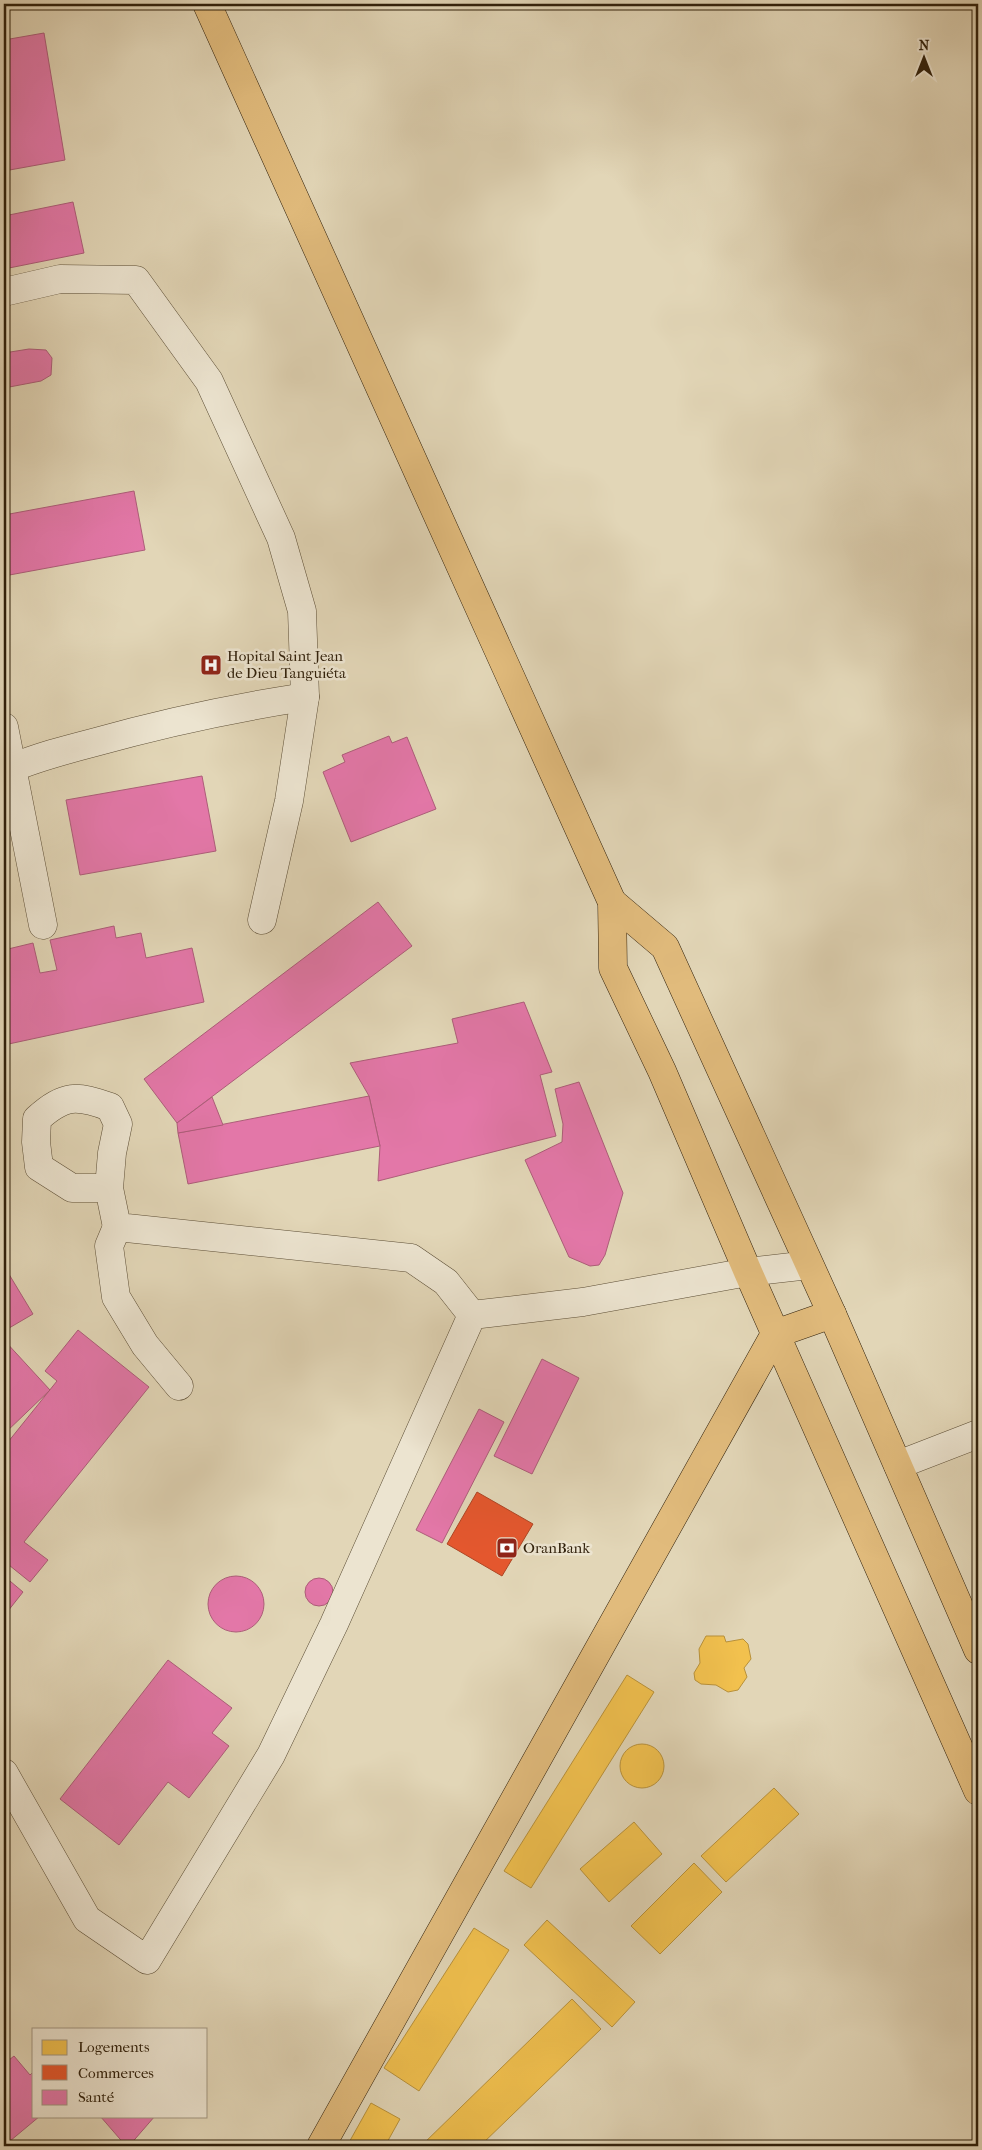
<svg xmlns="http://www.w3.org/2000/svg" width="982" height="2150" viewBox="0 0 982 2150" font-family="'IM FELL French Canon',serif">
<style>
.homes{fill:#f2c14e;stroke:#b8913a}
.shops{fill:#e4572e;stroke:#ae4624}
.health{fill:#e377a8;stroke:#ad5d79}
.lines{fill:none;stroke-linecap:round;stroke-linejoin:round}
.minor-casing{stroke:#5c4e36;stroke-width:29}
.major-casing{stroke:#30200b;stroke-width:29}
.highway-casing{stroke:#30200b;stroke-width:29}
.minor{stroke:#ece4d0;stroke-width:28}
.major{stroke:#e1bb7c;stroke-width:28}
.highway{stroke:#e1bb7c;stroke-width:28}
.labels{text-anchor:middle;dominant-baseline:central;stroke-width:5;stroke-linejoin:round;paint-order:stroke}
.poi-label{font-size:15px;fill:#30200b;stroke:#ece4d0;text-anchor:start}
</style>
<rect width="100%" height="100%" fill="#e2d6b7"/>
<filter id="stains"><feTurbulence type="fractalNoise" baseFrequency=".004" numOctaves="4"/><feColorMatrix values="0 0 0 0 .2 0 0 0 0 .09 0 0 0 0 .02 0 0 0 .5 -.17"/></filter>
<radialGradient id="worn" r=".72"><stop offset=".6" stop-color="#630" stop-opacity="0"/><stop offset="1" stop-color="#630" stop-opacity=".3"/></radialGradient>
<g class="homes">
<polygon points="706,1636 724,1636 726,1642 743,1639 748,1644 751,1659 744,1668 747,1677 738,1690 728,1692 716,1685 701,1684 695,1680 694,1673 700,1663 699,1649"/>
<polygon points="627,1675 654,1692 531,1888 504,1871"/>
<circle cx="642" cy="1766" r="22"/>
<polygon points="774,1788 799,1814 726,1882 701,1856"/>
<polygon points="634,1822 662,1854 609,1902 580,1869"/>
<polygon points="694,1863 722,1892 660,1954 631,1926"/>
<polygon points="547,1920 635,2002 612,2027 524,1945"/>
<polygon points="474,1928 509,1950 419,2091 384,2068"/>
<polygon points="572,1999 601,2029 480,2146 421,2146"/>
<polygon points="371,2103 400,2119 385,2146 347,2146"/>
</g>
<polygon class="shops" points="477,1492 533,1524 502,1576 447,1544"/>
<g class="health">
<polygon points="44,33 65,160 4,171 4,40"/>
<polygon points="73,202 84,253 4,269 4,216"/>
<polygon points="29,349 46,350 52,358 51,375 41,381 4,388 4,353"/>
<polygon points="134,491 145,550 4,576 4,515"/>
<polygon points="389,736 392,743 407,737 436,809 351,842 323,772 345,762 342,755"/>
<polygon points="202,776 216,851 80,875 66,800"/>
<polygon points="378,902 412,946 177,1123 144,1079"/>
<polygon points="114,926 116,938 141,933 146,958 192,948 204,1002 4,1045 4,950 33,943 40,973 57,970 50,940"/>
<polygon points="524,1002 552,1072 540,1075 556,1136 378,1181 380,1146 369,1096 350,1063 458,1043 452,1019"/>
<polygon points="579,1082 623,1193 605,1255 599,1265 590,1266 569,1257 525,1160 562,1142 563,1124 555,1089"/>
<polygon points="369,1096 380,1146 188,1184 178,1133"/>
<polygon points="212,1097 223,1125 178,1133 177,1123"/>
<polygon points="4,1266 33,1314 4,1331"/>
<polygon points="78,1330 149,1387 24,1542 48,1560 30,1582 4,1561 4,1447 57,1381 45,1371"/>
<polygon points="4,1340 50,1390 4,1434"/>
<polygon points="542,1359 579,1378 532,1474 494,1456"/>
<polygon points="479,1409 504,1422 442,1543 416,1530"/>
<circle cx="236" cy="1604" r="28"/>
<polygon points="4,1576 23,1592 4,1616"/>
<circle cx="319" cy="1592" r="14"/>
<polygon points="168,1660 232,1708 212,1733 229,1746 189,1798 168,1782 119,1845 60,1799"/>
<polygon points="14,2056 30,2075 34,2071 34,2116 40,2116 4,2146 4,2064"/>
<polygon points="100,2116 155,2116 129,2146 126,2146"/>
</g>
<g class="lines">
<g class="minor-casing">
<g id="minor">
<polyline points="4,292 60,279 136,280 209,381 281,538 302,611 305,697 289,801 262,920"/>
<polyline points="4,727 43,925"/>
<path d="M12,768C38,757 65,750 92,743C163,723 233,708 305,697"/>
<path d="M109,1188H72L39,1167L36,1142L37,1119C64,1094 77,1095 110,1107L118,1124L112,1153L109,1188L117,1227L411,1258L446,1282L472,1315"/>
<polyline points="117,1227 109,1246 116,1297 145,1345 179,1386"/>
<polyline points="898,1465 978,1434"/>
<polyline points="4,1773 87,1919 147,1960 271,1755 334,1624 472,1315 583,1302 748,1272 809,1265"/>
</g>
</g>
<g class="major-casing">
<polyline id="major" points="321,2146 775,1334 832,1314"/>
</g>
<g class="highway-casing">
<g id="highway">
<polyline points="207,4 612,902 613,968 662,1071 748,1272 978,1791"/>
<polyline points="612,902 665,947 832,1314 978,1650"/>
</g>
</g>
<use href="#minor" class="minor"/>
<use href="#major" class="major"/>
<use href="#highway" class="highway"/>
</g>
<defs>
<g id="hospital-square" transform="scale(1.125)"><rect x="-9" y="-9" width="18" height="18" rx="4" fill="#8f2418" stroke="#ece4d0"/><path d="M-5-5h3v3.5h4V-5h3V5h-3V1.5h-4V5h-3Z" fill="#fff"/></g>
<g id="bank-square" transform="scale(1.125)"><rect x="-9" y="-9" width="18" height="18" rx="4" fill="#8f2418" stroke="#ece4d0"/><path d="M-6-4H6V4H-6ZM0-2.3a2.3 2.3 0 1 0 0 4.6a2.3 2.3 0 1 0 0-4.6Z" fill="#fff"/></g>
</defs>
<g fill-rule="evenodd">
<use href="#hospital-square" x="211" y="665"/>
<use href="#bank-square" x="507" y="1548"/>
</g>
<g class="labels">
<g class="poi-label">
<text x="227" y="656">Hopital Saint Jean<tspan x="227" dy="17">de Dieu Tanguiéta</tspan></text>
<text x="523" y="1548">OranBank</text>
</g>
</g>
<rect width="982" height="2150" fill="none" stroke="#e2d6b7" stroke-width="20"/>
<rect x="5" y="5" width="972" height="2140" fill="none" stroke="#30200b" stroke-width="2.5"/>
<rect x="10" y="10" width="962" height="2130" fill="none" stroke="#30200b"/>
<rect x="32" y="2028" width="175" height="90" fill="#ece4d0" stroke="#a19681"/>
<rect x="42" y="2040" width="25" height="15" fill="#f2c14e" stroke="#a19681"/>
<text x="78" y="2052" font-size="15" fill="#30200b">Logements</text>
<rect x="42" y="2065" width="25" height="15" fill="#e4572e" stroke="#a19681"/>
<text x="78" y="2078" font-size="15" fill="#30200b">Commerces</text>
<rect x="42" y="2090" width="25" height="15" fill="#e377a8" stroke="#a19681"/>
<text x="78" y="2102" font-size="15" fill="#30200b">Santé</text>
<g transform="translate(924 58)" stroke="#ece4d0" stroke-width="4" paint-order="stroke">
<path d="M0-4L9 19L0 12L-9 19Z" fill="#30200b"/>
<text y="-8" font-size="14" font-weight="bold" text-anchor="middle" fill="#30200b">N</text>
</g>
<rect width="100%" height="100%" filter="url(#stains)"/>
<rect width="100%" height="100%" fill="url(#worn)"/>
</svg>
